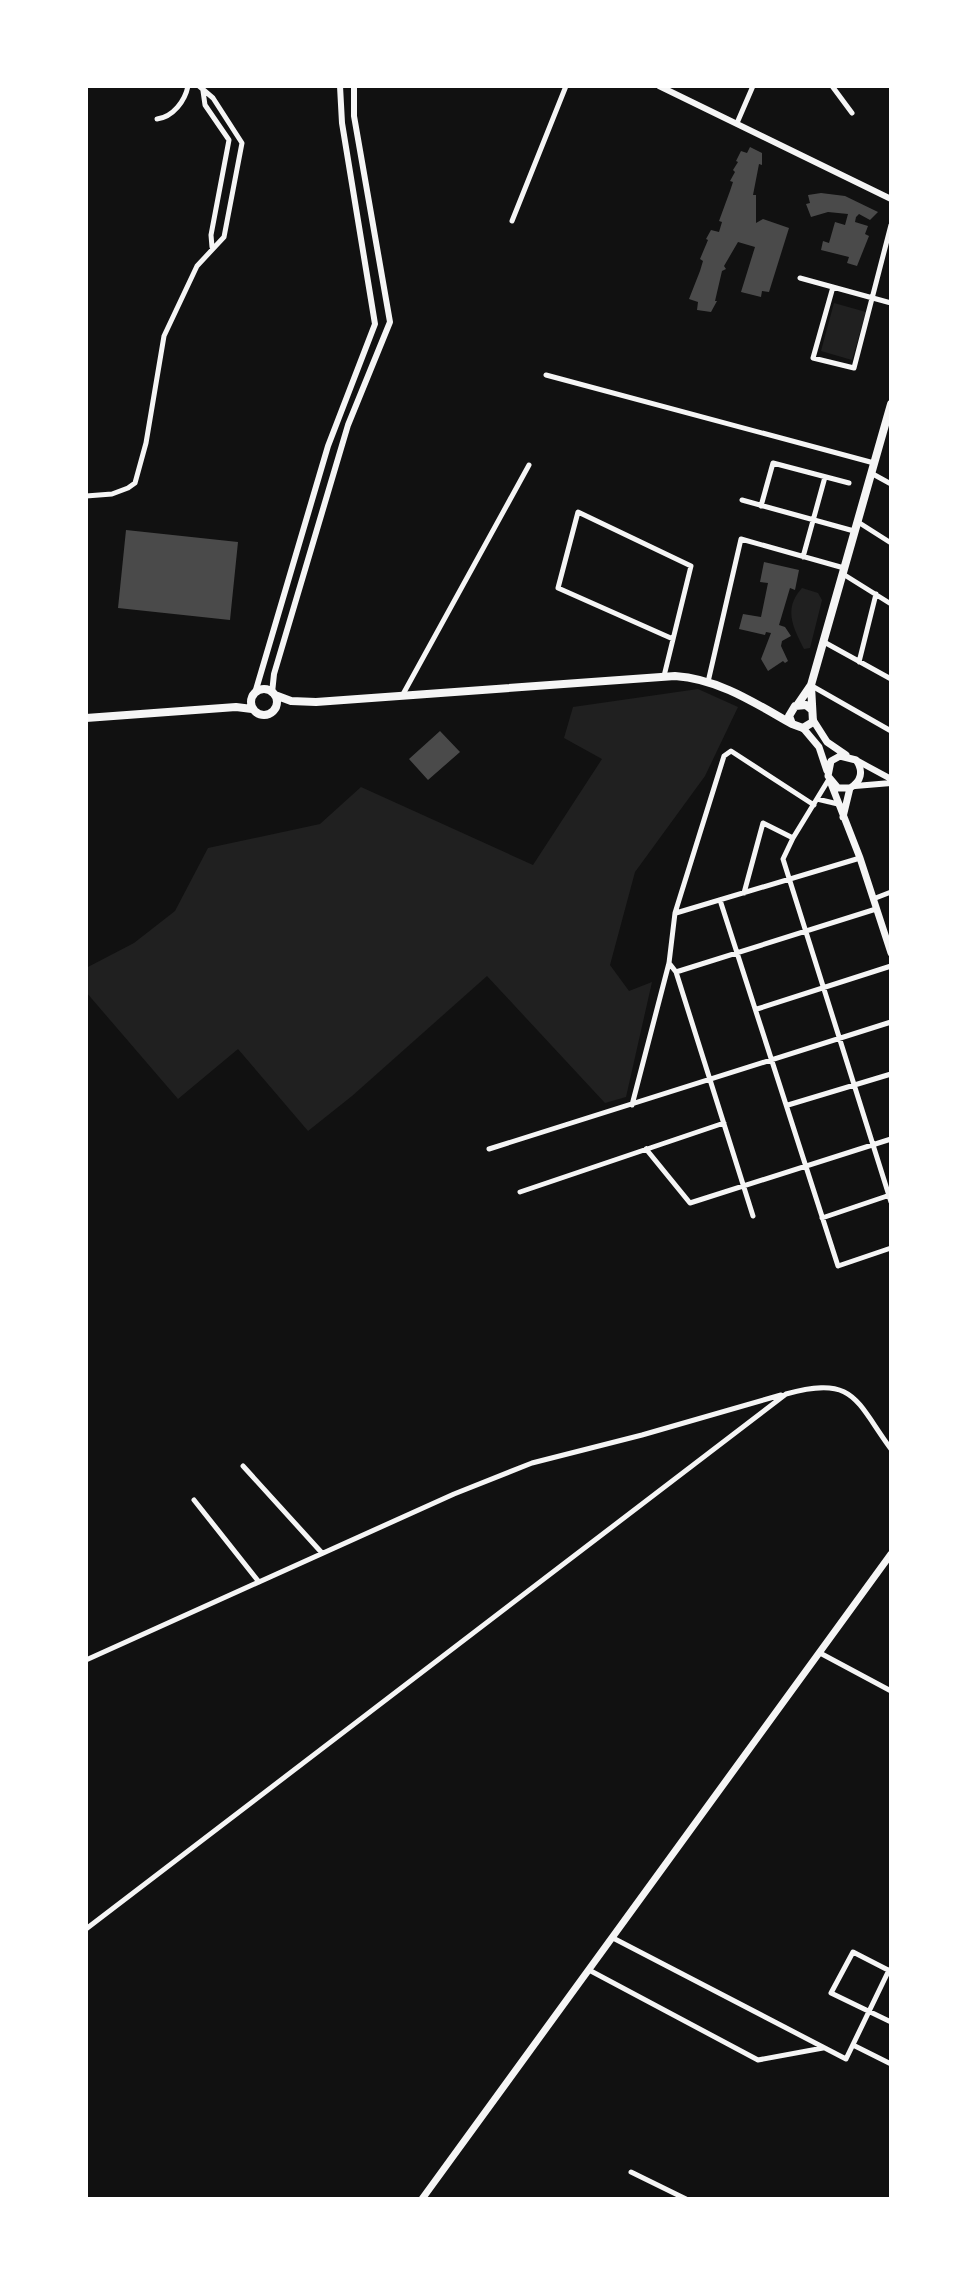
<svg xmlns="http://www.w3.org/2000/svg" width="977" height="2285" viewBox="0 0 977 2285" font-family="'PT Sans Narrow',sans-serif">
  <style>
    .green { fill: #202020 }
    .building { fill: #4a4a4a }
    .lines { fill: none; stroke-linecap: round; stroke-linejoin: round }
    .minor { stroke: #f5f5f5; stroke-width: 5 }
    .tertiary { stroke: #f5f5f5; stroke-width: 6 }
    .secondary { stroke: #f5f5f5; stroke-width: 7 }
    .primary { stroke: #f5f5f5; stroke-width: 8 }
  </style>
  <rect width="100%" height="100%" fill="#111"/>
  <path class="green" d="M834 303 866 312 852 360 821 351Z
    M802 588 818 593 822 600 810 648 804 649C793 627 783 609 802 588Z
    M698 689 738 707 705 776 635 872 610 965 629 991 652 982 626 1097 605 1103 487 976 352 1096 308 1131 238 1049 178 1099 86 992V968L134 943 175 911 208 848 320 824 361 787 533 865 602 759 564 738 573 707Z"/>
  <path class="building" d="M750 147 762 153V165L759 164 753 195H756V223L763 219 789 228 769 292 762 291 761 297 741 292 755 247 738 242 724 266 726 269 722 271 715 301H717L711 312 697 310 698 302 689 299 700 271 703 261 700 259 708 240 706 239 711 230 719 232 722 222 719 221 730 191 733 182 730 181 735 172 733 170 738 162 736 161 741 151 747 153Z
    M821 193 845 196 878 212 870 220 859 214 856 217 855 222 868 226 865 234 869 236 857 266 847 263 849 257 821 250 823 241 829 243 835 222 845 225 848 214 828 212 811 217 806 204 810 203 808 195Z
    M126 530 238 542 230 620 118 608Z
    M764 562 799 570 795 590 790 588 779 625 785 627 791 636 782 641 781 646 788 661 785 663 783 661 768 671 761 659 771 633 766 632 765 635 739 629 743 614 761 617 768 583 760 582Z
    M440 731 460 752 428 780 409 759Z"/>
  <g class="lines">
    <path class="minor" d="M832 86 852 113
      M203 91 205 105 229 140 211 235 212 247
      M157 119C173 117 185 101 188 86
      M737 123 753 86
      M512 221 566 86
      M800 278 891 303
      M833 287 813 358 854 368 891 225
      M546 375 874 463
      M871 473 891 484
      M86 496 112 494 128 488 135 483 146 443 164 336 197 266 224 237 242 143 213 98 199 86
      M742 500 854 531
      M761 506 773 463 849 483
      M858 522 891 543
      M803 557 825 477
      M843 574 891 604
      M824 642 891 679
      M859 662 876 594
      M664 676 691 566 578 512 558 588 673 639
      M708 682 741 539 844 568
      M812 686 891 731
      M402 696 529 465
      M829 779 793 838 783 859 891 1202
      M817 799 838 804
      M744 893 763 823 793 838
      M873 899 891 892
      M720 900 838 1266 891 1248
      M676 913 860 858
      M669 963 676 972 753 1216
      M676 972 876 909
      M757 1009 891 966
      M632 1105 669 963 675 913 724 756 731 751 814 805
      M788 1105 891 1074
      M489 1149 891 1022
      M646 1149 690 1203 891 1139
      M520 1192 724 1123
      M822 1218 890 1195
      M243 1466 322 1553
      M194 1500 259 1582
      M820 1653 891 1691
      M86 1660 454 1494 532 1463 642 1435 781 1395
      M86 1929 786 1394C855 1375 855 1400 891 1449
      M613 1938 846 2059 889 1970
      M589 1970 758 2060 823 2048
      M890 1971 853 1952 831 1993 891 2022
      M853 2045 891 2064
      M631 2172 686 2199"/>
    <path class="tertiary" d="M659 86 891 199
      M255 693 328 446 375 324 342 123 340 86
      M272 693 274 674 348 425 390 322 354 116V86
      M856 760 891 779
      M855 786 891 783"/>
    <path class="secondary" d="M813 720 827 742 846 755
      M803 728 819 747 827 771
      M830 781 860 858 891 953
      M843 817 850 788C861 782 864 771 856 760L840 756 831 761 828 776 838 788H850
      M422 2199 891 1554"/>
    <path class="primary" d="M811 686 813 722 803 728 792 724 789 716 795 706 806 705 812 710
      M251 702a13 13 0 1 1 26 0a13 13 0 1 1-26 0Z
      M275 695 291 701 316 702 675 676C719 679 755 703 792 724
      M798 704 811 685 891 404
      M86 718 236 707 252 709"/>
  </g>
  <rect width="977" height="2285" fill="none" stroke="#ffffff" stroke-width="176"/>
</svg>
